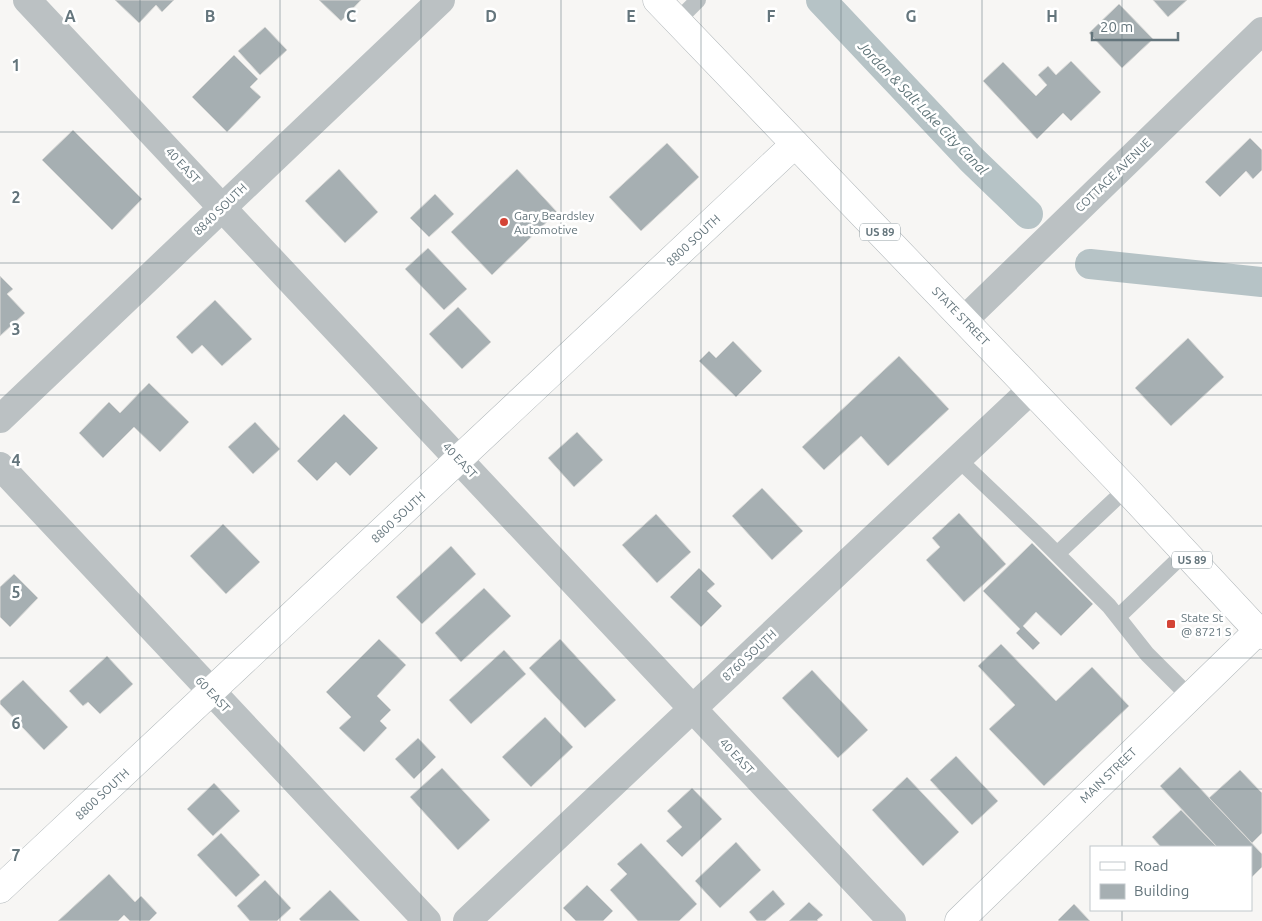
<svg xmlns="http://www.w3.org/2000/svg" width="1262" height="921" viewBox="0 0 1262 921" font-family="Ubuntu,sans-serif">
  <style>
    .lines { fill: none; stroke-linecap: round; stroke-linejoin: round }
    .canal { stroke: #b6c3c6; stroke-width: 30 }
    .building { fill: #a6afb2; stroke: #d8d8d6 }
    .secondary-casing { stroke: #b0b7ba; stroke-width: 29 }
    .primary-casing { stroke: #afb5b8; stroke-width: 29 }
    .lane { stroke: #bbc1c3; stroke-width: 16 }
    .street { stroke: #bbc1c3; stroke-width: 28 }
    .secondary { stroke: #fff; stroke-width: 28 }
    .primary { stroke: #fff; stroke-width: 28 }
    .grid { fill: none; stroke: #64757c; stroke-width: 1; stroke-opacity: 0.55 }
    .poi-dot { fill: #d44436; stroke: #fff; stroke-width: 2 }
    .labels { text-anchor: middle; dominant-baseline: central; stroke-width: 5; stroke-linejoin: round; paint-order: stroke }
    .shield { fill: #fff; stroke: #929ea3; stroke-width: 1 }
    .shield-label { font-size: 11px; font-weight: bold; fill: #64757c }
    .street-label { font-size: 12px; fill: #64757c; stroke: #fff }
    .poi-label { font-size: 12px; fill: #64757c; stroke: #fff; text-anchor: start }
    .water-label { font-size: 14px; font-style: italic; fill: #5f7478; stroke: #fff }
    .grid-label { font-size: 16px; text-anchor: middle; font-weight: bold; fill: #64757c; stroke: #fff; stroke-width: 5; stroke-linejoin: round; paint-order: stroke }
  </style>
  <rect width="100%" height="100%" fill="#f7f6f4"/>
  <g class="lines">
    <path class="canal" d="M821 0 972 160 1028 214
      M1090 264 1262 282"/>
  </g>
  <path class="building" d="M115 0H174L162 12 156 5 139 23Z
    M319 0H361L341 21Z
    M1153 0H1187L1168 17Z
    M1119 4 1153 39 1122 68 1089 33Z
    M265 27 287 50 260 75 238 51Z
    M234 55 258 79 250 87 261 97 227 132 192 97Z
    M1071 61 1101 92 1071 121 1063 113 1037 139 983 81 1003 62 1036 96 1047 85 1038 75 1048 66 1056 75Z
    M73 130 142 199 112 230 42 160Z
    M1250 138 1262 150V170L1253 179 1246 171 1220 197 1205 182Z
    M667 143 699 177 641 231 609 197Z
    M339 169 378 212 345 243 305 201Z
    M517 169 557 212 492 275 451 232Z
    M435 194 454 214 429 237 410 218Z
    M428 248 467 289 444 310 405 269Z
    M0 276 13 289 7 294 25 313 0 336Z
    M215 300 252 339 222 366 202 345 192 354 176 337Z
    M458 307 491 342 462 369 429 334Z
    M1188 338 1224 377 1171 426 1135 388Z
    M733 341 762 371 736 397 699 361 709 351 716 358Z
    M899 356 949 409 888 466 861 436 824 470 802 447Z
    M149 383 189 422 160 452 134 427 103 458 79 433 109 402 120 413Z
    M344 414 378 448 350 476 336 462 317 481 297 461Z
    M255 422 280 449 253 474 228 447Z
    M577 432 603 460 574 487 548 458Z
    M762 488 803 531 772 560 732 516Z
    M959 513 1006 564 964 602 926 560 940 547 932 538Z
    M656 514 691 552 657 583 622 545Z
    M223 524 260 562 226 594 190 556Z
    M1032 543 1093 604 1061 636 1036 612 1023 626 1040 643 1033 650 1016 633 1020 629 983 591Z
    M451 546 476 574 422 624 396 597Z
    M699 568 715 584 707 591 722 606 701 627 670 597Z
    M14 574 38 598 10 627 0 617V587Z
    M484 588 511 616 461 662 435 633Z
    M379 639 406 665 377 696 391 710 380 721 387 728 364 752 339 728 351 717 326 692Z
    M560 639 616 700 585 728 529 668Z
    M1001 644 1056 701 1092 667 1129 706 1044 786 989 729 1015 705 978 666Z
    M504 650 526 674 471 724 449 700Z
    M107 656 133 684 100 714 88 702 83 706 69 691Z
    M812 670 868 730 838 758 782 698Z
    M23 680 68 727 44 750 0 704V701Z
    M545 717 573 747 531 787 502 757Z
    M418 738 436 757 414 779 395 759Z
    M956 756 998 801 972 825 930 780Z
    M1180 767 1262 854V867L1251 878V847H1217L1160 786Z
    M442 768 490 820 458 850 410 797Z
    M1240 770 1262 793V833L1252 843 1209 798Z
    M907 777 959 832 923 866 872 810Z
    M214 783 240 811 213 836 187 809Z
    M692 788 722 819 682 857 666 841 682 827 667 811Z
    M1181 810 1217 847H1161L1152 837Z
    M221 833 260 875 236 897 197 855Z
    M736 842 761 870 720 908 695 881Z
    M641 843 697 904 679 921H638L610 890 627 874 617 864Z
    M109 874 135 902 141 896 157 913 149 921H130L124 915 118 921H58Z
    M265 880 291 908 277 921H250L237 906Z
    M587 885 613 911 603 921H576L563 908Z
    M330 890 360 921H301L299 919Z
    M773 890 785 904 765 921H757L749 912Z
    M809 902 823 915 817 920 818 921H789Z
    M1074 904 1090 921H1059L1058 920Z"/>
  <g class="lines">
    <g class="secondary-casing">
      <path id="secondary" d="M0 889 795 144
        M959 921 1258 631"/>
    </g>
    <g class="primary-casing">
      <path id="primary" d="M657 0 1126 489 1262 635"/>
    </g>
    <path class="lane" d="M677 21 698 0
      M958 459 1041 538 1109 606 1147 654 1189 696
      M1057 554 1126 489
      M1118 617 1185 553"/>
    <path class="street" d="M27 0 892 921
      M964 320 1262 31
      M0 419 441 0
      M0 466 427 921
      M467 921 1031 390"/>
    <use href="#secondary" class="secondary"/>
    <use href="#primary" class="primary"/>
  </g>
  <path class="grid" d="M140 0V921M280 0V921M421 0V921M561 0V921M701 0V921M841 0V921M982 0V921M1122 0V847M0 132H1262M0 263H1262M0 395H1262M0 526H1262M0 658H1262M0 789H1262M1122 910V921"/>
  <g class="poi-dot">
    <circle cx="504" cy="222" r="5"/>
    <rect x="1166" y="619" width="10" height="10" rx="2.5"/>
  </g>
  <g class="labels">
    <g class="shield">
      <rect x="860" y="223.5" width="40" height="17" rx="4"/>
      <rect x="1172" y="551.5" width="40" height="17" rx="4"/>
    </g>
    <g class="shield-label">
      <text x="880" y="232">US 89</text>
      <text x="1192" y="560">US 89</text>
    </g>
    <g class="street-label">
      <text transform="translate(183 165) rotate(47)">40 EAST</text>
      <text transform="translate(1113 175) rotate(-44)">COTTAGE AVENUE</text>
      <text transform="translate(220 209) rotate(-44)">8840 SOUTH</text>
      <text transform="translate(693 240) rotate(-43)">8800 SOUTH</text>
      <text transform="translate(961 316) rotate(46)">STATE STREET</text>
      <text transform="translate(460 460) rotate(47)">40 EAST</text>
      <text transform="translate(398 517) rotate(-43)">8800 SOUTH</text>
      <text transform="translate(749 655) rotate(-43)">8760 SOUTH</text>
      <text transform="translate(213 694) rotate(47)">60 EAST</text>
      <text transform="translate(737 756) rotate(47)">40 EAST</text>
      <text transform="translate(1108 775) rotate(-44)">MAIN STREET</text>
      <text transform="translate(102 794) rotate(-43)">8800 SOUTH</text>
    </g>
    <g class="poi-label">
      <text x="514" y="215">Gary Beardsley<tspan x="514" dy="14">Automotive</tspan></text>
      <text x="1181" y="617">State St<tspan x="1181" dy="14">@ 8721 S</tspan></text>
    </g>
    <g class="water-label">
      <text transform="translate(923 108) rotate(46)">Jordan &amp; Salt Lake City Canal</text>
    </g>
  </g>
  <g class="grid-label">
    <text x="70" y="22">A</text>
    <text x="210" y="22">B</text>
    <text x="351" y="22">C</text>
    <text x="491" y="22">D</text>
    <text x="631" y="22">E</text>
    <text x="771" y="22">F</text>
    <text x="911" y="22">G</text>
    <text x="1052" y="22">H</text>
    <text x="16" y="71">1</text>
    <text x="16" y="203">2</text>
    <text x="16" y="335">3</text>
    <text x="16" y="466">4</text>
    <text x="16" y="598">5</text>
    <text x="16" y="729">6</text>
    <text x="16" y="861">7</text>
  </g>
  <rect x="1090" y="846" width="162" height="65" fill="#ffffff" stroke="#c1c8cb"/>
  <rect x="1100" y="862" width="25" height="8" fill="#ffffff" stroke="#c1c8cb"/>
  <text x="1134" y="871" font-size="15" fill="#64757c">Road</text>
  <rect x="1100" y="884" width="25" height="15" fill="#a6afb2" stroke="#c1c8cb"/>
  <text x="1134" y="896" font-size="15" fill="#64757c">Building</text>
  <path d="M1092 32v8h86v-8" fill="none" stroke="#64757c" stroke-width="2.5"/>
  <text x="1100" y="32" font-size="15" fill="#64757c" stroke="#ffffff" stroke-width="4" paint-order="stroke">20 m</text>
</svg>
